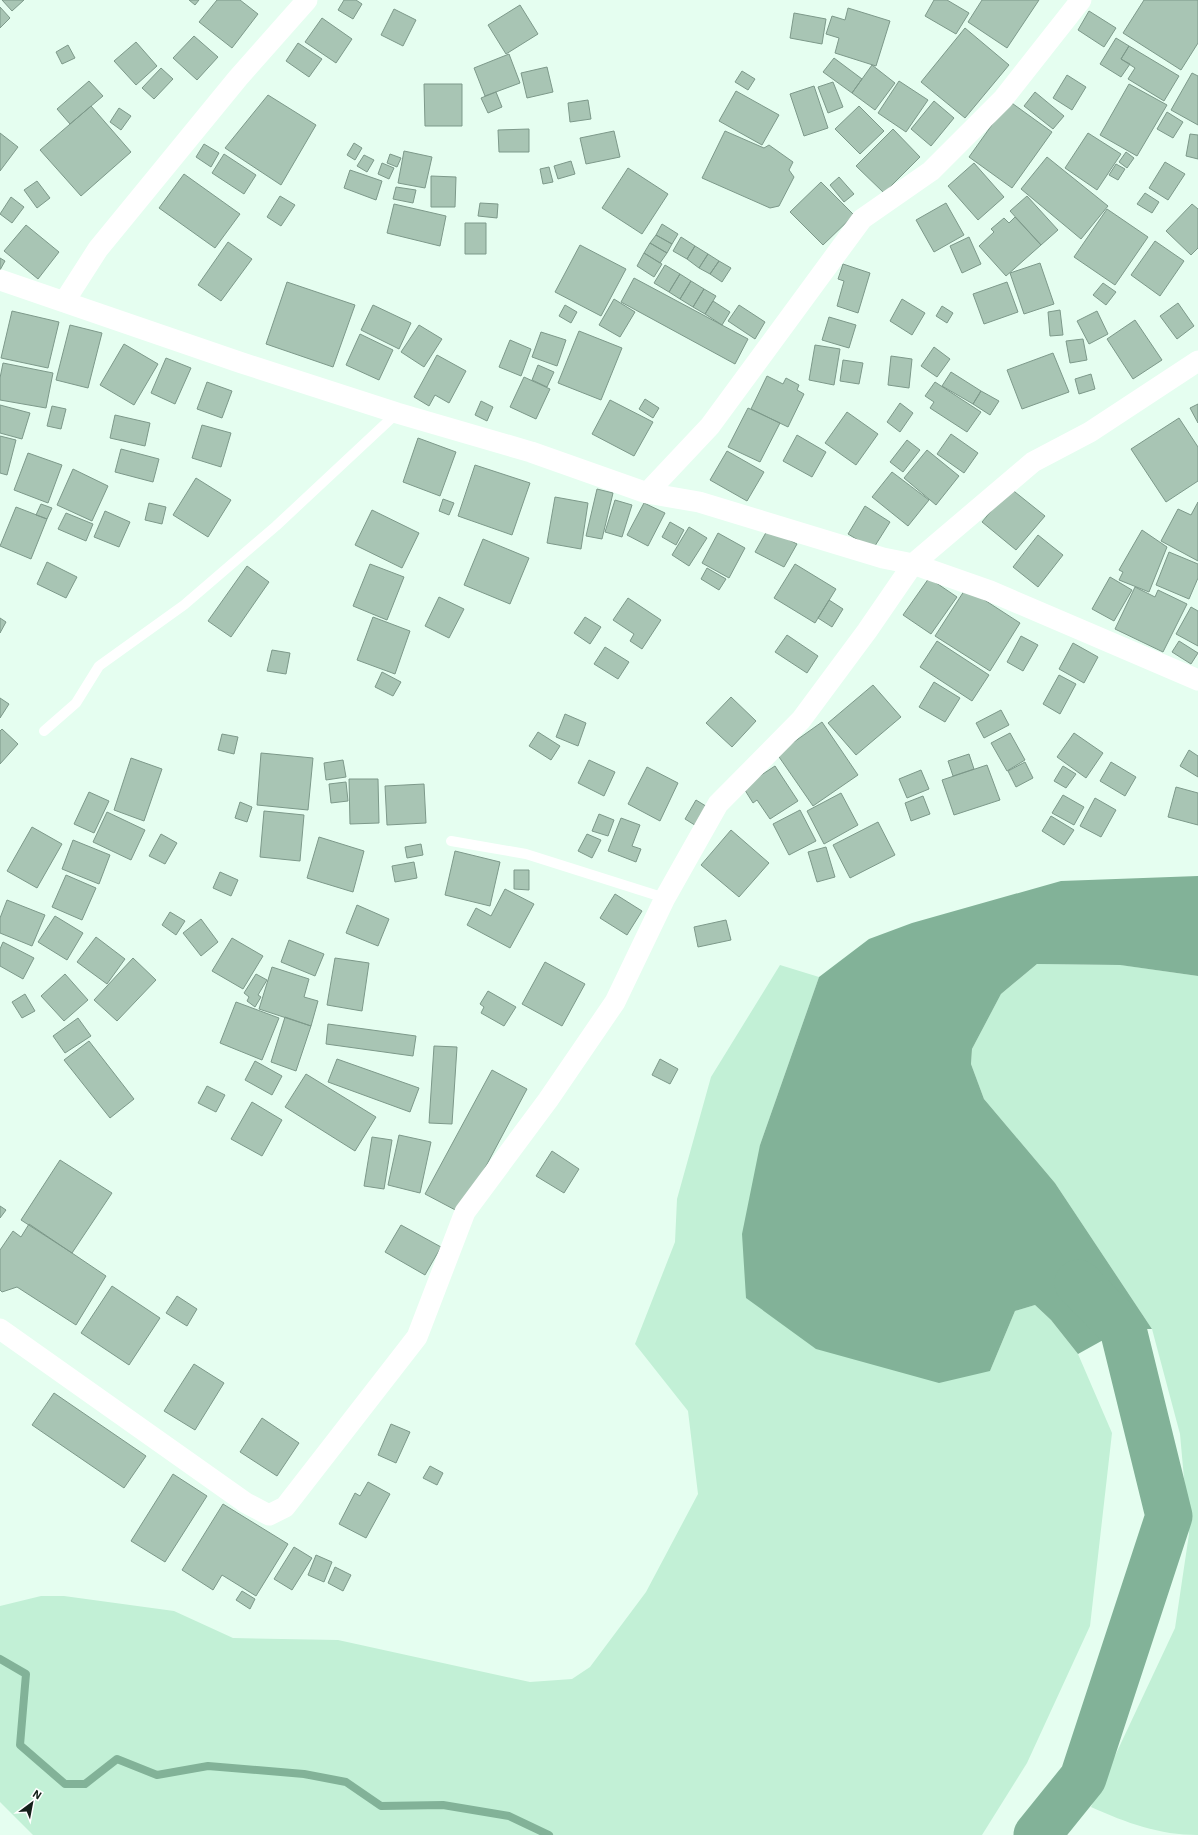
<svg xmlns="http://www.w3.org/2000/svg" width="1198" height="1835" viewBox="0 0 1198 1835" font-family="'IBM Plex Sans',sans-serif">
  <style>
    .green { fill: #c2f0d6 }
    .water { fill: #82b298 }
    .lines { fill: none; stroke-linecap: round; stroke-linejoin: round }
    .stream { stroke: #82b298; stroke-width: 8 }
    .river { stroke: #82b298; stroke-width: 47 }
    .building { fill: #a8c5b4; stroke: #7d998a }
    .lane { stroke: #fff; stroke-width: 10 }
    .street { stroke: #fff; stroke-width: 21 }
  </style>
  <rect width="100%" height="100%" fill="#e5fef0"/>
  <path class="green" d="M1037 964 1121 965 1198 976V1835C1159 1835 1127 1823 1091 1807L1175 1628 1189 1534 1180 1434 1152 1329 1055 1183 984 1099 971 1064 972 1049 1001 994Z
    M780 965 819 977 760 1145 990 1371 1015 1311 1035 1305 1051 1320 1078 1354 1112 1433 1090 1626 1027 1763 982 1835H33L0 1802V1606L41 1596H64L174 1611 233 1638 338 1640 530 1682 572 1679 590 1667 646 1592 698 1494 688 1411 635 1344 675 1242 677 1199 711 1077Z"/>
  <path class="water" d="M1198 876V976L1120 965 1037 964 1001 994 972 1049 971 1064 984 1099 1055 1183 1152 1329H1123L1078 1354 1051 1320 1035 1305 1015 1311 990 1371 939 1383 816 1349 746 1298 742 1234 760 1145 819 977 869 939 912 923 1061 881Z"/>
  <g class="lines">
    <path class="stream" d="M0 1659 26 1674 20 1745 65 1784H85L117 1759 157 1775 208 1766 304 1774 346 1782 381 1806 443 1805 509 1816 549 1835"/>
    <path class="river" d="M1037 1835 1083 1778 1169 1516 1123 1329 1078 1283"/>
  </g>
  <path class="building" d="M2 0H24L12 11Z
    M189 0H199L195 5Z
    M217 0H240L258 14 232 48 199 22Z
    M344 0H356L362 4 353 19 338 10Z
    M934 0H947L969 13 956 34 925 16Z
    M982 0H1039L1007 48 968 22Z
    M1144 0H1198V43L1181 70 1123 33Z
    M520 5 538 34 506 54 488 25Z
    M0 7 10 18 0 28Z
    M848 8 890 21 876 66 835 53 839 38 826 34 832 16 845 20Z
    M394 9 416 20 403 46 381 35Z
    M1089 11 1116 28 1104 47 1078 30Z
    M794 13 826 19 822 44 790 38Z
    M322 18 352 39 336 63 305 42Z
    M965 28 1009 65 965 118 921 82Z
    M194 36 218 57 197 80 173 58Z
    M1116 38 1129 46 1121 59 1130 64 1121 77 1100 64Z
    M136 42 157 66 136 85 114 61Z
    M298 43 322 59 309 77 286 61Z
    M68 45 75 58 62 64 56 52Z
    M1129 46 1179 76 1164 101 1128 79 1135 68 1121 59Z
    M509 54 520 83 485 96 474 68Z
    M834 58 862 79 852 93 823 72Z
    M872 65 895 83 875 110 852 93Z
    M547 67 553 92 527 98 521 73Z
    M161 68 173 79 154 99 142 88Z
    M742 71 755 79 748 90 735 82Z
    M1192 73 1198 76V125L1171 110Z
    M1067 75 1086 87 1072 110 1053 98Z
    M89 81 103 96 70 124 57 109Z
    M899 81 928 100 906 132 878 113Z
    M833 82 843 107 828 113 818 87Z
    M424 84H462V126H425Z
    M1129 84 1167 105 1137 156 1100 135Z
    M814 86 828 128 804 136 790 94Z
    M736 91 779 115 762 145 719 121Z
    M496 92 502 107 488 113 481 98Z
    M1035 92 1064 116 1053 129 1024 106Z
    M268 95 316 125 281 185 225 148Z
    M588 100 591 119 570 122 568 103Z
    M934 101 954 118 931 146 911 129Z
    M1009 101 1052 132 1012 188 969 157Z
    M91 106 131 152 81 196 40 150Z
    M859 106 884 131 860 154 835 129Z
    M119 108 131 116 121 130 110 122Z
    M1167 112 1183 122 1173 138 1157 129Z
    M529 129V152H499L498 130Z
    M893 129 920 157 884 193 856 166Z
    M614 131 620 157 586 164 580 138Z
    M725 131 764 148 769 145 793 162 789 170 794 177 779 206 770 208 702 178Z
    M0 133 18 147 0 171Z
    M1088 133 1121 154 1097 190 1065 168Z
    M1190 134 1198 135V159L1186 156Z
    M354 143 362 148 355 160 347 155Z
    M204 144 219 153 211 167 196 157Z
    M404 151 432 157 425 188 398 183Z
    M1126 152 1134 158 1127 168 1119 162Z
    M224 154 256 175 244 194 212 173Z
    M390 154 401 158 397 167 387 163Z
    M364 155 374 160 367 172 357 166Z
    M1047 157 1108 206 1081 239 1021 189Z
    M571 161 575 174 558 179 554 166Z
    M1165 162 1185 174 1168 200 1149 188Z
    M382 163 394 168 389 179 378 174Z
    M974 163 1004 197 978 220 948 186Z
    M1116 164 1125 169 1118 180 1109 175Z
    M549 167 553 182 543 184 540 169Z
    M628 168 668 194 642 234 602 208Z
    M350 170 382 181 376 200 344 188Z
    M184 174 240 214 215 248 159 208Z
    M431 176 456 177 455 207H431Z
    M839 177 854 194 844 202 830 185Z
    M37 181 50 198 37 208 24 190Z
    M821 182 854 215 823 245 790 212Z
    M396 187 416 190 413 203 393 199Z
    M1145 193 1159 202 1152 213 1137 204Z
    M280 196 295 205 281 226 267 217Z
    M1027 196 1058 230 1041 245 1010 211Z
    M11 197 24 207 12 223 0 214Z
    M480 203 498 204 497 218 478 216Z
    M946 203 964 235 934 252 916 220Z
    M394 204 446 216 440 246 387 233Z
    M1192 204 1198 209V248L1191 255 1166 231Z
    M1107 209 1148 237 1115 285 1074 257Z
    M1015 217 1041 245 1006 276 979 246 994 232 991 229 1004 218 1009 223Z
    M465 223H486V254H465Z
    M662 224 678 234 672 244 656 235Z
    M26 225 59 252 38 279 4 251Z
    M656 235 672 244 667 253 650 243Z
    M681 237 695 246 687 259 673 251Z
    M969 237 981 264 962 273 950 246Z
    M1155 241 1184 261 1160 296 1131 275Z
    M228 242 252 259 221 301 198 285Z
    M650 243 667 253 660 263 644 253Z
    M580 245 626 269 601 316 555 292Z
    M695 246 708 254 699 268 687 259Z
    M644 253 662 264 654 277 637 266Z
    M708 254 719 261 710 274 699 268Z
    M0 258 5 261 0 270Z
    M719 261 731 268 722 282 710 274Z
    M1040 263 1054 304 1024 314 1010 273Z
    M843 264 870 273 858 313 837 306 844 281 838 279Z
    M665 265 680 274 669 292 654 283Z
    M680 274 691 281 680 299 669 292Z
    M634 278 748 339 735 364 621 302Z
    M691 281 704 289 693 307 680 299Z
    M287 282 355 305 333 367 266 344Z
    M1007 282 1018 312 984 324 973 294Z
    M1103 283 1116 292 1106 305 1093 295Z
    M704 289 716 296 705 314 693 307Z
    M614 299 635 312 620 337 599 325Z
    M902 299 925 313 912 335 890 321Z
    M713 301 730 312 722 325 705 314Z
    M1178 303 1194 326 1177 339 1160 316Z
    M373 305 411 323 399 349 361 330Z
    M565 305 577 312 571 323 559 316Z
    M739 305 765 322 755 339 728 321Z
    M942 306 953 313 947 323 936 316Z
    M1060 310 1063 335 1050 336 1048 312Z
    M12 311 59 322 48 368 1 358Z
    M1097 311 1108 334 1089 344 1077 321Z
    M829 317 856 325 849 348 822 340Z
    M1135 320 1162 360 1133 379 1107 339Z
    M70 325 102 333 88 388 56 380Z
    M419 325 442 339 424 367 401 352Z
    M579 331 622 348 601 400 558 383Z
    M541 332 566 340 557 366 532 357Z
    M360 334 393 350 379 380 346 365Z
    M1083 339 1087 360 1070 363 1066 341Z
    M510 340 531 349 521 376 499 367Z
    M124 344 158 364 134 405 100 385Z
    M815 345 840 349 834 385 809 380Z
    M934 347 950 359 937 377 921 366Z
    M1053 353 1069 392 1022 409 1007 370Z
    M437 355 466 371 449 403 435 395 429 406 414 397Z
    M891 356 912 359 909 388 888 385Z
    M166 358 191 368 175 404 151 393Z
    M843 360 863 363 859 384 840 381Z
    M3 363 53 373 46 408 0 400V378Z
    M538 365 554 372 547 387 532 380Z
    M951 372 981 391 973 404 942 386Z
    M1091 374 1095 389 1079 394 1075 379Z
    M767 376 783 384 786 378 799 385 797 390 804 394 788 427 751 409Z
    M524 377 550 389 536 419 510 407Z
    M207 382 232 391 222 418 197 409Z
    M935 382 981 412 967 432 930 408 934 402 925 396Z
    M981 391 999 401 990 415 973 404Z
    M645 399 659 408 653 418 639 409Z
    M610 400 653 422 634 456 592 434Z
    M481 401 493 407 487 421 475 415Z
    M900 403 913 413 900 432 887 422Z
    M1198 404V423L1190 408Z
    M0 405 30 413 22 439 0 433Z
    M52 406 66 409 61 429 47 426Z
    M748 408 780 423 760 462 728 447Z
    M847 412 878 434 856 465 825 443Z
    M115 415 150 423 145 446 110 438Z
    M1179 418 1198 447V481L1166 502 1131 449Z
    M202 425 231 433 221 467 192 458Z
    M951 434 978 453 964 473 937 454Z
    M797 435 826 452 812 477 783 461Z
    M0 436 16 440 7 475 0 473Z
    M418 438 456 452 440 496 403 482Z
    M907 440 920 450 903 472 890 462Z
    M121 449 159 459 153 482 115 472Z
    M927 450 959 476 936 505 904 478Z
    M727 451 764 472 747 501 710 480Z
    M28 453 62 465 48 503 14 490Z
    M475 465 530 483 512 535 458 516Z
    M73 469 108 486 92 521 57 505Z
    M892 472 929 500 908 526 872 497Z
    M196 478 231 500 208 537 173 515Z
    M1010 488 1045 516 1016 550 982 522Z
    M597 489 613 493 602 539 586 536Z
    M555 497 588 503 581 549 547 543Z
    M443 499 454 503 449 515 439 511Z
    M615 500 632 505 622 537 605 532Z
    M1198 502V561L1161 541 1178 509 1191 515Z
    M149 503 166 507 162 524 145 520Z
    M644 503 665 513 648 546 627 535Z
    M41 504 52 508 47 519 36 515Z
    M865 506 890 522 873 549 848 534Z
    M16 507 47 519 31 559 0 546Z
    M372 510 419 533 402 568 355 545Z
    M105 511 130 522 119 547 94 537Z
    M66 513 93 524 86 541 58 529Z
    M670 522 684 530 676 545 662 537Z
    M689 527 707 538 689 566 672 555Z
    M768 529 797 544 784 567 755 552Z
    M1142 530 1167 547 1149 592 1119 580 1123 572 1119 570Z
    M718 533 745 548 729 578 702 563Z
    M1038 535 1063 555 1038 587 1013 567Z
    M483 539 529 558 510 604 464 585Z
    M1169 552 1198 564V578L1189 599 1156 585Z
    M47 562 77 577 66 598 37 584Z
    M370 564 404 577 387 620 353 606Z
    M795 564 836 589 815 623 774 598Z
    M247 566 269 582 231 637 208 621Z
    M707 568 726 579 719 590 701 579Z
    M1110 577 1132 590 1114 621 1092 609Z
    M929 578 957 597 931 634 903 615Z
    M1135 587 1155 597 1158 590 1187 604 1163 652 1115 629Z
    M966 588 1020 623 990 671 935 636Z
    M439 597 464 609 449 638 425 626Z
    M628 598 661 620 642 649 630 641 634 634 613 620Z
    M829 600 843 609 832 627 818 618Z
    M1191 607 1198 611V646L1176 634Z
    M373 617 410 631 395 674 357 660Z
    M585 617 601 627 590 644 574 633Z
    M0 618 6 622 0 633Z
    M787 635 818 656 807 673 775 652Z
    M1021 636 1038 645 1023 671 1007 662Z
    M937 641 989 675 972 701 920 667Z
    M1179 641 1198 653 1191 664 1172 652Z
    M1073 643 1098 657 1084 683 1059 669Z
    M605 647 629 662 618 679 594 664Z
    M272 650 290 653 286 674 267 671Z
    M382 672 401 682 393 696 375 687Z
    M1059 675 1076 684 1060 714 1043 704Z
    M934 682 960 698 945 722 919 707Z
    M873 685 901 717 856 755 828 723Z
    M731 697 756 721 732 747 706 723Z
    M0 698 9 704 0 718Z
    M1001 710 1009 725 984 738 976 723Z
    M565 714 586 723 578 746 556 737Z
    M822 722 858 775 813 806 777 754Z
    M2 729 18 744 0 764V731Z
    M538 732 560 746 551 760 529 746Z
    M1010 733 1025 760 1007 771 991 743Z
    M1074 733 1103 753 1086 778 1057 757Z
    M222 734 238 737 234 754 218 750Z
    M1189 750 1198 756V777L1180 766Z
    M261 753 313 758 308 810 257 805Z
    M969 754 974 769 953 776 948 761Z
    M131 758 162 769 144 821 114 810Z
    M343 760 346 777 326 780 324 763Z
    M589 760 615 772 604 796 578 783Z
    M1025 762 1033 778 1016 787 1008 771Z
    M1111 762 1136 777 1125 796 1100 781Z
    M987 765 1000 800 954 815 942 780Z
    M775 766 798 801 770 819 757 800 753 803 743 787Z
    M1063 766 1076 774 1066 788 1054 781Z
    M647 767 678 783 660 821 628 804Z
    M921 770 929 789 907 798 899 779Z
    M349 779H378L379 823 350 824Z
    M346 782 348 801 331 803 329 784Z
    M424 784 426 823 387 825 385 786Z
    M1176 787 1198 793V825L1168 817Z
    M89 792 109 801 94 833 74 824Z
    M841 793 858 825 824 844 807 811Z
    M1063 795 1084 807 1074 825 1052 813Z
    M923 796 930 814 911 821 905 803Z
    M1095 798 1116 810 1101 837 1080 826Z
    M696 800 709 808 698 827 685 819Z
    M240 802 252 807 247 822 235 818Z
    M800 810 816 841 789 855 773 824Z
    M264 811 304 815 300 861 260 857Z
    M107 812 145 830 131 860 93 842Z
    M599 814 614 820 608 836 592 831Z
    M1051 816 1074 830 1064 845 1042 831Z
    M621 818 640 825 632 846 641 849 636 862 608 851Z
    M878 822 895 855 850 878 833 845Z
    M32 827 62 844 37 888 7 871Z
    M731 830 769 863 739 897 701 865Z
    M161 834 177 843 165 864 149 856Z
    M587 834 601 840 592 858 578 851Z
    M319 837 364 851 353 892 307 878Z
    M73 840 110 855 99 884 62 869Z
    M421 844 423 855 407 858 405 847Z
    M826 847 835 877 817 882 808 852Z
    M455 851 500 862 490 906 445 895Z
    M414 862 417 878 395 882 392 866Z
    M514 870H529V890L514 889Z
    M220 872 238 880 231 896 213 888Z
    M66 875 96 888 82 920 52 907Z
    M505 889 534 904 510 948 467 925 476 908 491 916Z
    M615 894 642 911 627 935 600 918Z
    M7 900 45 915 32 946 0 933V918Z
    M357 905 389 919 378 946 346 933Z
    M170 912 185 921 176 935 162 925Z
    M55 916 83 933 67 960 38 942Z
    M201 919 218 942 201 956 183 933Z
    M726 920 731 940 698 947 694 927Z
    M96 937 125 959 107 984 77 962Z
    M232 938 263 956 243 989 212 971Z
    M289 940 324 954 315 976 281 962Z
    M3 942 34 958 23 979 0 966V949Z
    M133 958 156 980 117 1021 94 1000Z
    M335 958 369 963 362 1011 327 1005Z
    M545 962 585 984 562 1026 522 1004Z
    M272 967 309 979 304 997 318 1001 311 1026 259 1009Z
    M65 974 88 1000 64 1021 41 996Z
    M256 974 267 980 258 995 261 997 255 1007 247 1001 249 997 244 993Z
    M488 991 516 1007 504 1026 481 1013 484 1007 480 1004Z
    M25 994 35 1011 22 1018 12 1002Z
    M236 1002 279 1018 262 1060 220 1043Z
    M285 1017 311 1026 296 1071 271 1062Z
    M78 1018 91 1036 65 1053 53 1036Z
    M328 1024 416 1036 413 1056 326 1044Z
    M89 1041 134 1099 110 1118 64 1060Z
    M434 1046 457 1047 452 1124 429 1123Z
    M337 1059 419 1088 410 1112 328 1082Z
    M660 1059 678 1069 670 1084 652 1075Z
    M255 1061 282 1076 272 1095 245 1080Z
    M492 1070 527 1089 461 1213 425 1194Z
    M306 1074 376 1117 355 1151 285 1107Z
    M207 1086 225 1095 216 1112 198 1103Z
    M252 1102 282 1120 262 1156 231 1139Z
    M399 1135 431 1142 420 1193 388 1185Z
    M372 1137 392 1140 384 1189 364 1186Z
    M552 1151 579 1169 564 1193 536 1176Z
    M60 1160 112 1193 72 1253 21 1220Z
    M0 1206 6 1210 0 1218Z
    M29 1224 106 1276 76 1325 17 1287 2 1292 0 1290V1250L13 1231 21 1237Z
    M401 1225 441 1247 425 1275 385 1252Z
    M112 1286 160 1318 129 1365 81 1333Z
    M177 1296 197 1309 187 1326 166 1313Z
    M194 1364 224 1383 195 1430 164 1411Z
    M54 1393 146 1456 124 1488 32 1425Z
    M262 1418 299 1443 277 1476 240 1452Z
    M391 1424 410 1432 396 1463 378 1455Z
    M430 1466 443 1473 437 1485 423 1478Z
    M173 1474 207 1496 165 1562 131 1541Z
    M368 1482 390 1494 366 1538 339 1524 355 1493 360 1496Z
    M223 1504 288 1544 256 1596 222 1575 213 1590 182 1570Z
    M294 1547 312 1558 292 1590 274 1579Z
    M316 1555 332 1562 324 1582 308 1575Z
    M335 1567 351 1575 343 1591 328 1583Z
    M242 1591 255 1599 250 1609 236 1600Z"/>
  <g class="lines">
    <path class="lane" d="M44 731 76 703 99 666 184 605 276 526 397 413
      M451 841 526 854 665 898"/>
    <path class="street" d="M0 280 242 363 397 413 531 452 647 493 699 502 883 558 913 564 990 591 1198 680
      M64 302 98 249 238 78 307 0
      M647 493 710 426 862 219 931 171 1003 99 1081 0
      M0 1329 246 1503 269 1515 285 1507 417 1337 465 1212 548 1100 615 1002 665 898 718 804 801 720 867 631 913 564 1033 462 1090 432 1198 361"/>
  </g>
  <g transform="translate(32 1803) rotate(32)" stroke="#ffffff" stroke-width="3" paint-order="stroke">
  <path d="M0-3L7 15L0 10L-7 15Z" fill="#15201a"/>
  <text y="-6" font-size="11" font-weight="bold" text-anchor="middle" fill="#15201a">N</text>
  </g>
</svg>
